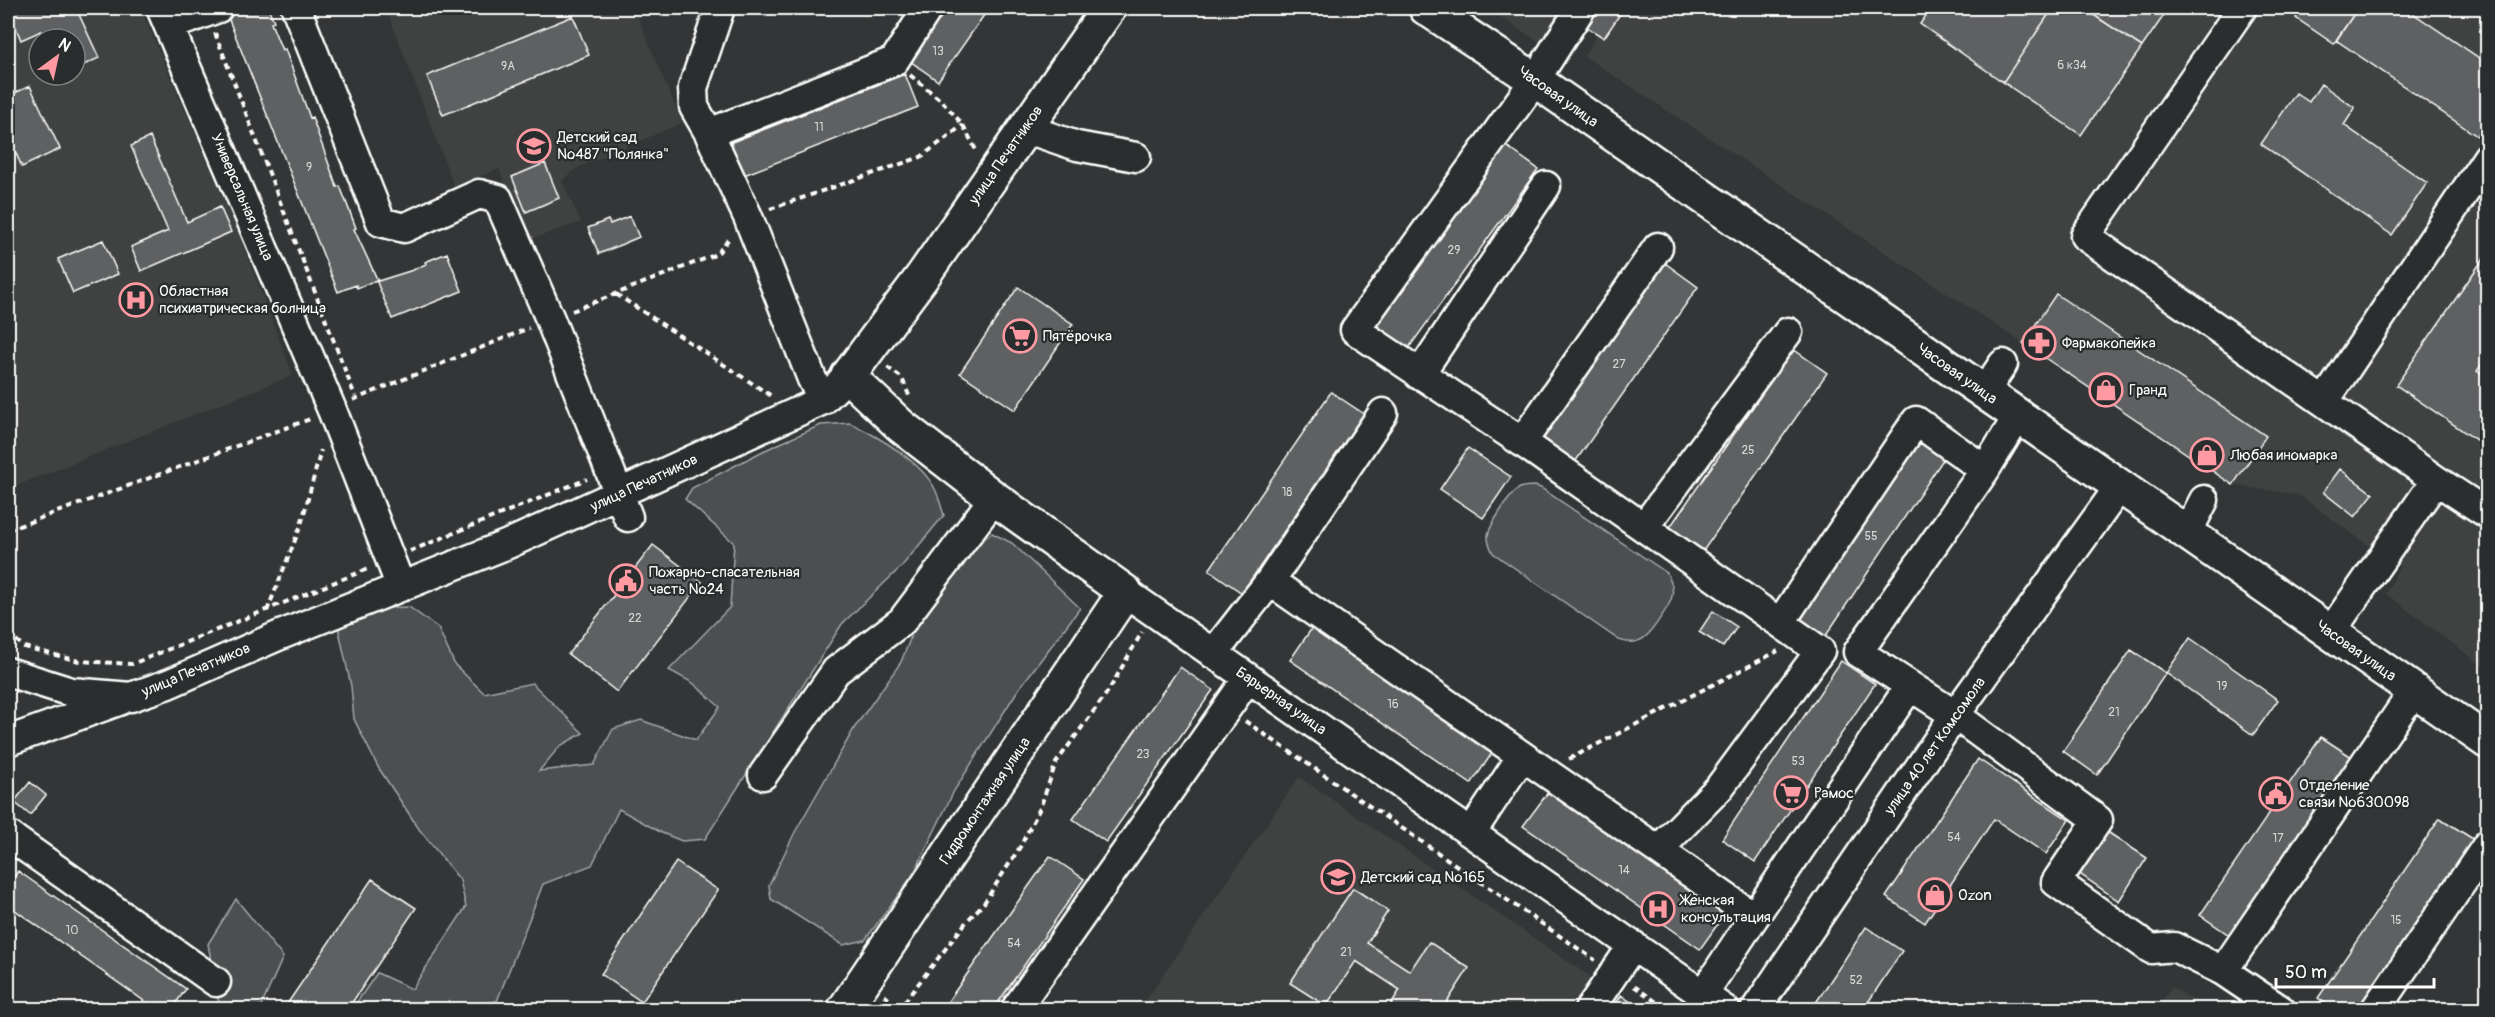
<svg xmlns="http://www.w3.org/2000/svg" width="2495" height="1017" viewBox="0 0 2495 1017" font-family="Pangolin,sans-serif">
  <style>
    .built { fill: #404243; fill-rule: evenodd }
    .green { fill: #4c4f50; stroke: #a6a7a8; stroke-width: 1.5 }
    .building { fill: #5f6162; stroke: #fff; stroke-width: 1.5 }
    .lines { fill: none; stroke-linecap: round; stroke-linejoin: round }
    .minor-casing { stroke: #fff; stroke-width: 33 }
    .major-casing { stroke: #fff; stroke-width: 38 }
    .path { stroke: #fff; stroke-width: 4; stroke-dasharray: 6 4.5; stroke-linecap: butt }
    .minor { stroke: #2a2d2e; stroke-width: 28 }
    .major { stroke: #2a2d2e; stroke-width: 33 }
    .labels { text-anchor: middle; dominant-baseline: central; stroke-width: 4.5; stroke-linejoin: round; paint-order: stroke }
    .number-label { font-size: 12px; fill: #d7d8d8 }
    .street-label { font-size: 15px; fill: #fff; stroke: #2a2d2e }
    .poi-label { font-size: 15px; fill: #fff; stroke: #2a2d2e; text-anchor: start }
  </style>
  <rect width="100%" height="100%" fill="#333536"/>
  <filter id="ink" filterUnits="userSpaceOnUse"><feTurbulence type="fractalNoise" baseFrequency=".0167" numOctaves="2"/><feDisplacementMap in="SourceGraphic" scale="12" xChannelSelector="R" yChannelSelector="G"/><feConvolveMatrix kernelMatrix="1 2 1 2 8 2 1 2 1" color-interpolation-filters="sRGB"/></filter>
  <g filter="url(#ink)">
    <path class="built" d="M8 8H140L235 225 293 375 8 489ZM39 39H75V75H39Z
      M386 8H634L682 123 577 168 562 181 581 222 528 240 499 169 454 186Z
      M1486 8H1576L1549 48Z
      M1614 8H2487V669L2386 594 2400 565 2383 556 2299 495 2233 485 2023 343 1584 56Z
      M1299 777 1592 978 1571 1009 1139 1010Z
      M2172 987 2206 1009H2156Z"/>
    <path class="green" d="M850 423C877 436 921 461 935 489 939 497 941 507 944 515L902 566 842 624 705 839 682 841 662 833 619 809 592 865 543 884 497 1001 450 1009H352L377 973 412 989 466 907 460 880 419 829 378 767 354 719 351 686 338 626 364 609 409 607 438 628 455 665 484 693 532 683 583 733 560 746 539 771 594 765 613 729 641 720 696 740 720 707 693 683 669 670 730 607 734 543 685 499 692 488 763 451 821 425Z
      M1535 486 1541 488 1667 573C1670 580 1674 587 1672 596 1671 603 1665 611 1661 617 1650 634 1641 648 1619 640L1493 553C1490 547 1487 541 1488 535 1490 525 1511 492 1520 488 1524 486 1530 486 1535 486Z
      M992 533 1012 543 1080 608 1018 690 954 791 913 875 865 940 843 945 771 899 769 885 795 832 855 727 901 662 916 624 969 551Z
      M236 899 283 957 260 1009H220L208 944Z"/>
    <path class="building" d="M8 8H76L99 58 75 69V39H44L41 31 21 40Z
      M219 8H268L274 21 271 23 282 50 285 49 310 118 312 117 337 187 340 186 356 228 354 229 378 281 413 270 426 264 425 262 447 253 462 291 392 319 376 280 357 288 356 285 338 292 227 15Z
      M947 8H989L938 81 910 61Z
      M1588 8H1624L1604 38 1579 22Z
      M1855 8H1872L1867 15Z
      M1931 8H2053L2003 82 1920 24Z
      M2053 8H2083L2142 47 2081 135 2003 82Z
      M2083 8H2169L2142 47Z
      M2303 8H2358L2334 44 2296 18Z
      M2358 8H2405L2488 64V120L2477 136 2336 40Z
      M573 16 589 55 443 115 427 76Z
      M905 74 918 107 739 177 727 144Z
      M2321 84 2355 108 2344 125 2427 183 2392 235 2261 144 2296 93 2309 102Z
      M30 86 60 149 22 167 8 135V96Z
      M150 137 187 222 220 207 231 232 141 271 131 247 168 231 131 146Z
      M1505 145 1538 169 1403 356 1370 331Z
      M545 163 559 198 526 212 512 177Z
      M630 216 639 237 599 254 588 228 608 220 610 224Z
      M103 240 118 274 73 293 58 259Z
      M2488 252V356L2477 371 2488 379V448L2396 385Z
      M1665 263 1698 287 1573 465 1540 441Z
      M1018 287 1073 324 1015 410 960 373Z
      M2056 294 2266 436 2233 485 2023 343Z
      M1793 349 1827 373 1703 551 1670 527Z
      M1331 392 1364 414 1242 593 1209 570Z
      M1916 435 1946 455 1825 637 1794 617Z
      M1468 448 1511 477 1483 518 1440 489Z
      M2340 469 2373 494 2355 517 2323 492Z
      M653 545 702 582 617 692 568 654Z
      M1713 611 1737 627 1723 647 1699 632Z
      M1314 625 1495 749 1471 784 1290 660Z
      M2190 638 2278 700 2253 735 2166 673Z
      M2131 650 2166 673 2097 775 2063 751Z
      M1841 661 1875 684 1755 862 1722 839Z
      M1180 667 1213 690 1106 842 1073 819Z
      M2321 737 2358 761 2235 939 2200 915Z
      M1978 759 2069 820 2046 854 1994 819 1925 923 1886 897Z
      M30 782 46 795 30 815 14 802Z
      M1549 791 1725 914 1700 949 1523 826Z
      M2440 818 2476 841 2357 1010H2335L2318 998Z
      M2103 829 2147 858 2119 901 2074 870Z
      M1050 856 1084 879 993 1010H947L944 1007Z
      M676 862 718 890 642 1002 601 974Z
      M18 871 186 989 171 1010H157L8 905V886Z
      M372 879 416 908 347 1010H283Z
      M1353 888 1388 911 1367 943 1410 971 1429 942 1469 968 1442 1010H1387L1400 990 1356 961 1326 1006 1290 983Z
      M1866 927 1902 951 1863 1010H1811Z
      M1621 995 1642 1010H1612Z"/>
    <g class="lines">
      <g class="minor-casing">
        <path id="minor" d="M161 8 332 410 401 587
          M296 8 381 222 404 228 479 194 498 199 550 319 628 517
          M2242 8 2085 236 2324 402
          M169 26 218 8
          M1024 128 1077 146 1136 157
          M709 133 694 107 693 88 720 8
          M1419 375 1546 186
          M1984 392 2003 364
          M823 400 812 379 748 217 709 133 894 61 928 8
          M2018 416 1985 470 1858 652 1955 715 2098 820 2056 882 2151 949 2174 947 2223 971
          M1522 442 1658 247
          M2436 480 2488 514
          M1644 527 1788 332
          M2187 533 2204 500
          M1270 581 1383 413
          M1125 592 1725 1010
          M1780 623 1916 421 1985 470
          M2330 633 2436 480 2324 402 2488 157
          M1213 654 1270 581 1658 850 1719 788 1820 651 1522 442 1355 330 1535 80 1581 8
          M8 672 71 692 131 697 168 684 278 636 508 544 823 400 848 376
          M8 741 121 700
          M763 775 836 671 902 621 994 498
          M1471 833 1522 756
          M8 835 216 982
          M1658 850 1754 917 1703 994
          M1754 917 1910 686
          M1015 1010 1248 678
          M1589 1010 1633 945
          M1755 1010 1955 715 2120 486
          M2281 1010 2223 971 2414 691
          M2375 1010 2488 844"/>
      </g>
      <g class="major-casing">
        <path id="major" d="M1426 8 1535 80 2488 742
          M844 1010 1125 592 994 498 901 426 848 376 922 277 1109 8"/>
      </g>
      <path class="path" d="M215 33 355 396
        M910 75 943 102 963 125 977 152
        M770 209 921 157 963 125
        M616 294 773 397
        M572 311 717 254 731 236
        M887 367 902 378 910 398
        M353 400 529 328
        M8 530 310 419
        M410 551 587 479
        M267 611 301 525 321 450
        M8 633 24 647 79 661 132 664 370 568
        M1245 721 1595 960
        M1569 759 1778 651
        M1634 986 1668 1010
        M884 995 902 1010
        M898 1010 967 921 984 903 1020 847 1040 808 1056 763 1109 690 1142 632"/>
      <use href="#minor" class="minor"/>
      <use href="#major" class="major"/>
    </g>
  </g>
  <defs>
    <g id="school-ring" transform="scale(1.725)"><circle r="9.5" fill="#2a2d2e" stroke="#ff9aa2" stroke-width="1.5"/><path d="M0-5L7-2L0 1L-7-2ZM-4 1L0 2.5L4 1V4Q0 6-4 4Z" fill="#ff9aa2"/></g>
    <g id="hospital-ring" transform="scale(1.725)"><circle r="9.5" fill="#2a2d2e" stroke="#ff9aa2" stroke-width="1.5"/><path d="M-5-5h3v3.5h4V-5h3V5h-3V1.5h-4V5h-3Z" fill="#ff9aa2"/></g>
    <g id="supermarket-ring" transform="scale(1.725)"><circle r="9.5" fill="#2a2d2e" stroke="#ff9aa2" stroke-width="1.5"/><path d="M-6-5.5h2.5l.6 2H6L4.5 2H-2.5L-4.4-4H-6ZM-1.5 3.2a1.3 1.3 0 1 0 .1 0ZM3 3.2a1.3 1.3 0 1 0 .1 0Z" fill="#ff9aa2"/></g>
    <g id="pharmacy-ring" transform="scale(1.725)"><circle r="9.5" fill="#2a2d2e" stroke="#ff9aa2" stroke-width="1.5"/><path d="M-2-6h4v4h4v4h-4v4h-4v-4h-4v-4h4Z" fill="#ff9aa2"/></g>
    <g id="shop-ring" transform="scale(1.725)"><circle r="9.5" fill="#2a2d2e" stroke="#ff9aa2" stroke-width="1.5"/><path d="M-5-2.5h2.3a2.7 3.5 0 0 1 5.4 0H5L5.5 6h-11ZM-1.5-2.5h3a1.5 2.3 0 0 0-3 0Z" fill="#ff9aa2"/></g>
    <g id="civic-ring" transform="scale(1.725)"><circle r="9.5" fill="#2a2d2e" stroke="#ff9aa2" stroke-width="1.5"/><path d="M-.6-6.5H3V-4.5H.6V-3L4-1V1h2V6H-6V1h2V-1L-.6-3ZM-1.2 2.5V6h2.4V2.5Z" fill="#ff9aa2"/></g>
  </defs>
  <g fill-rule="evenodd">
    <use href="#school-ring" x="534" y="146"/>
    <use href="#hospital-ring" x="136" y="300"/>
    <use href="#supermarket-ring" x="1020" y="336"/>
    <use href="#pharmacy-ring" x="2039" y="343"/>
    <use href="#shop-ring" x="2106" y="390"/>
    <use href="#shop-ring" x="2207" y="455"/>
    <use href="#civic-ring" x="626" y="581"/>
    <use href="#supermarket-ring" x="1791" y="793"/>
    <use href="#civic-ring" x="2276" y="794"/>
    <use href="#school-ring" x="1338" y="877"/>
    <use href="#shop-ring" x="1935" y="895"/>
    <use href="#hospital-ring" x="1658" y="909"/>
  </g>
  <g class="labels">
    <g class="number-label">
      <text x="938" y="51">13</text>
      <text x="2072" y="65">6 к34</text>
      <text x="508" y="66">9А</text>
      <text x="819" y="127">11</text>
      <text x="309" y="167">9</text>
      <text x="1454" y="250">29</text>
      <text x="1619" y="364">27</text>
      <text x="1748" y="450">25</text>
      <text x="1287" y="492">18</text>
      <text x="1871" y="536">55</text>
      <text x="635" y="618">22</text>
      <text x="2222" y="686">19</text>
      <text x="1393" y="704">16</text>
      <text x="2114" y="712">21</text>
      <text x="1143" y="754">23</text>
      <text x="1798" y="761">53</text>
      <text x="1954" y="837">54</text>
      <text x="2278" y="838">17</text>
      <text x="1624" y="870">14</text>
      <text x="2396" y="920">15</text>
      <text x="72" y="930">10</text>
      <text x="1014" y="943">54</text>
      <text x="1346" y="952">21</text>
      <text x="1856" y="980">52</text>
    </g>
    <g class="street-label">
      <text transform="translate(1558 97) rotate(35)">Часовая улица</text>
      <text transform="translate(1006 155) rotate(-55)">улица Печатников</text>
      <text transform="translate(242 197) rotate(67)">Универсальная улица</text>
      <text transform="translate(1957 374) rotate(35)">Часовая улица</text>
      <text transform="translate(644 483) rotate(-25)">улица Печатников</text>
      <text transform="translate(2356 651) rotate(35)">Часовая улица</text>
      <text transform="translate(196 670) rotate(-23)">улица Печатников</text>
      <text transform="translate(1281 701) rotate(35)">Барьерная улица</text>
      <text transform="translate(1935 746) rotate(-55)">улица 40 лет Комсомола</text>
      <text transform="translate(985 801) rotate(-56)">Гидромонтажная улица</text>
    </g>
    <g class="poi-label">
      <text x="557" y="137">Детский сад<tspan x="557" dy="17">№487 "Полянка"</tspan></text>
      <text x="159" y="291">Областная<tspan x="159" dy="17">психиатрическая болница</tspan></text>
      <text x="1043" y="336">Пятёрочка</text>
      <text x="2062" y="343">Фармакопейка</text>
      <text x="2129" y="390">Гранд</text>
      <text x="2230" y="455">Любая иномарка</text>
      <text x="649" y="572">Пожарно-спасательная<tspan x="649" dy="17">часть №24</tspan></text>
      <text x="2299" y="785">Отделение<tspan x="2299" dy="17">связи №630098</tspan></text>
      <text x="1814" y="793">Рамос</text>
      <text x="1361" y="877">Детский сад №165</text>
      <text x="1958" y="895">Ozon</text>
      <text x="1681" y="900">Женская<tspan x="1681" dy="17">консультация</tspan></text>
    </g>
  </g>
  <rect width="2495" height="1017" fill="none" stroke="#2a2d2e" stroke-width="30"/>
  <rect x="15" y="15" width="2465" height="987" fill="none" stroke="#fff" stroke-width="2" filter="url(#ink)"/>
  <g transform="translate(57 57) rotate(33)"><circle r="28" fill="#2a2d2e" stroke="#7f8182" stroke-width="1.5"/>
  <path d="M0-4.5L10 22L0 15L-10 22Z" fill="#ff9aa2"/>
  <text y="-9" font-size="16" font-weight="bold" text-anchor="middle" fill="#ffffff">N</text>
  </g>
  <path d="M2276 978v9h158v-9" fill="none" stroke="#ffffff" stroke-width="3"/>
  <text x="2285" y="978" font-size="18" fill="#ffffff" stroke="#2a2d2e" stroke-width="4.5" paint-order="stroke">50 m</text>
</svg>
